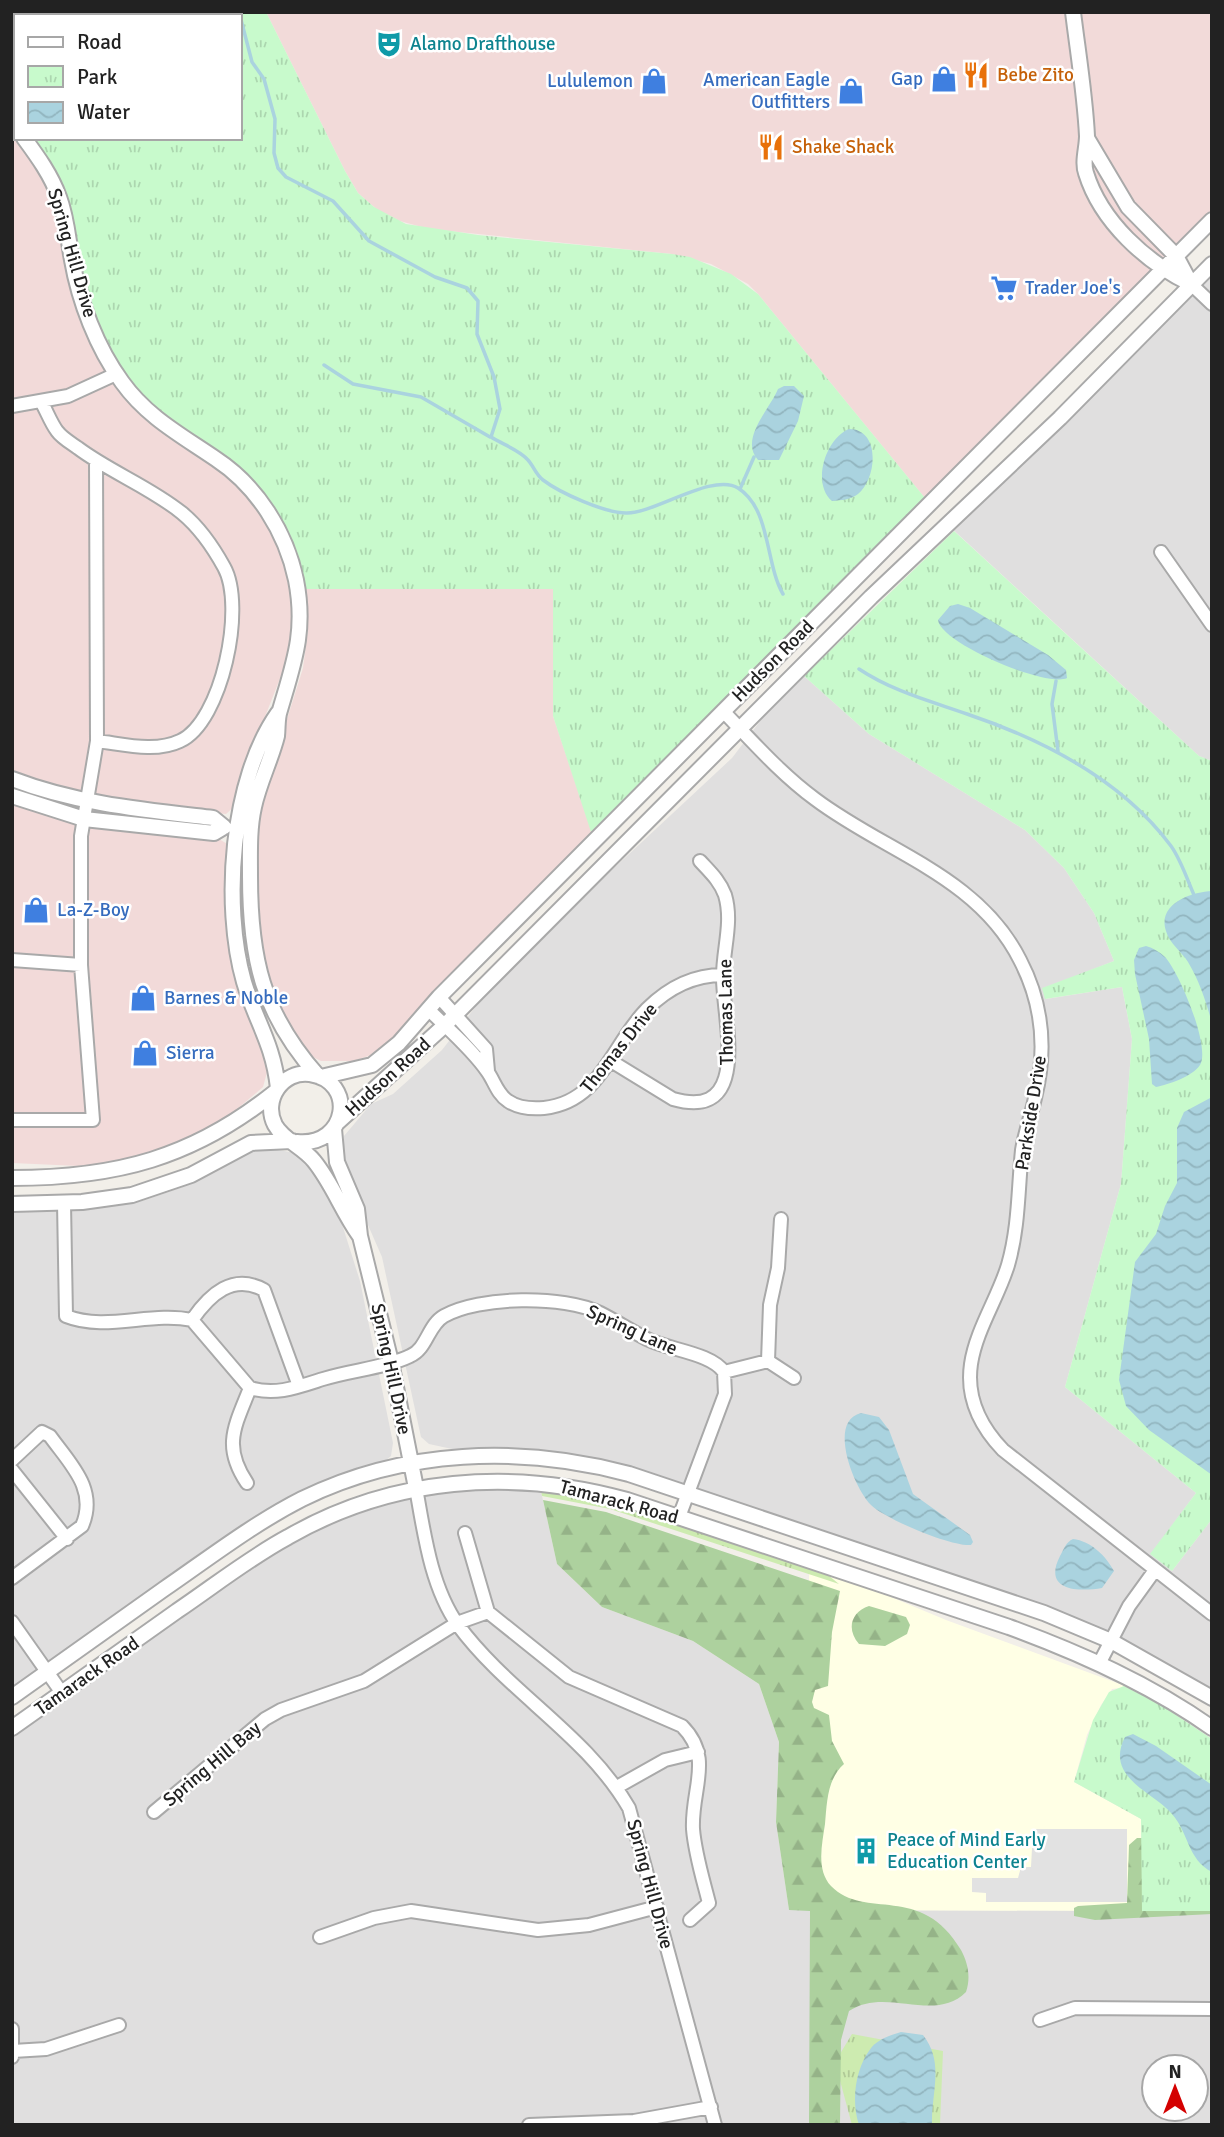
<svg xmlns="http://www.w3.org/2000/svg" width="1224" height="2137" viewBox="0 0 1224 2137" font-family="Signika,sans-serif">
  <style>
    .residential { fill: #e0dfdf; fill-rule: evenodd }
    .commercial { fill: #f2dad9 }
    .education { fill: #ffffe5 }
    .grass { fill: url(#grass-tufts) }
    .forest { fill: url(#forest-firs) }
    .park { fill: url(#park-tufts) }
    .parking { fill: #e2e2e2 }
    .water { fill: url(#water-waves) }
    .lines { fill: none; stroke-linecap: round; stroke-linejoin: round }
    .stream { stroke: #aad3df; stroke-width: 3.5 }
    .minor-casing { stroke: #a9a9a9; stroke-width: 16 }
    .tertiary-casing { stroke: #a9a9a9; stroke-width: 18 }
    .minor { stroke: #fff; stroke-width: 12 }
    .tertiary { stroke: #fff; stroke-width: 14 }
    .labels { text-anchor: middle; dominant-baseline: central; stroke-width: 5; stroke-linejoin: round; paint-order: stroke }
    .culture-label { font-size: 19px; fill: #0d838f; stroke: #fff; text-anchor: start }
    .food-label { font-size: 19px; fill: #c56008; stroke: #fff; text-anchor: start }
    .shop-label { font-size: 19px; fill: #366cbe; stroke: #fff; text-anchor: start }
    .street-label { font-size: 19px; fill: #222; stroke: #fff }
  </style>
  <defs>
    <pattern id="grass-tufts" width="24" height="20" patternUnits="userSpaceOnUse" patternTransform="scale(1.75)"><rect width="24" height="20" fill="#cdebb0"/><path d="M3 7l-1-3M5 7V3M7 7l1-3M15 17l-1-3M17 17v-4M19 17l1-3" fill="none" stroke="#b0c997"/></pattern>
    <pattern id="forest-firs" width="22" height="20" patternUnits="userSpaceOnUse" patternTransform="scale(1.75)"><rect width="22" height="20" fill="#add19e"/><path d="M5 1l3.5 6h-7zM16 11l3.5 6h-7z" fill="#95b388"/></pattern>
    <pattern id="park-tufts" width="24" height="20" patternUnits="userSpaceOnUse" patternTransform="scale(1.75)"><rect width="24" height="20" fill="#c8facc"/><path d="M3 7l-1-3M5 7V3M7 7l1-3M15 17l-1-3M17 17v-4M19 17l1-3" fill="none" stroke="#acd6af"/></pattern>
    <pattern id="water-waves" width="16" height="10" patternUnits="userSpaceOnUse" patternTransform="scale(1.75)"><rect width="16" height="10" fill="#aad3df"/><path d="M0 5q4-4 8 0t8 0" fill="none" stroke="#92b5bf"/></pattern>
  </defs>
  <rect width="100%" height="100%" fill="#f2efe9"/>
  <path class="residential" d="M1212 264V761L1199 756 948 525Z
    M804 676 869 734 1025 830 1064 868 1094 913 1114 961 1043 989 1046 999 1122 987 1132 1039 1121 1184 1065 1387 1196 1493 1151 1554 1172 1571 1212 1519V1698L1111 1641 629 1474 480 1455 429 1444 421 1437 382 1257 343 1168 344 1136 371 1104 393 1094 442 1050 477 1005 613 869 732 758 764 716Z
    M272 1149 296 1153 313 1168 341 1221 360 1281 393 1443 391 1456 385 1461 310 1488 261 1514 12 1689V1212L76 1211 142 1201 180 1188 250 1152Z
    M539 1482 557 1564 602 1607 693 1641 759 1684 779 1742 776 1822 789 1910 1212 1911V2125H12V1728L264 1551 395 1493ZM1154 2067H1196V2109H1154Z"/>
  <path class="commercial" d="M266 12H1212V220L929 503 758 294 748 284 711 264 672 254 429 229 389 218 374 207 358 193 345 171Z
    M12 134 31 158 52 198 73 295 108 375 148 422 224 473 244 492 270 529 284 562 293 611 290 653 248 760 235 806 226 814 109 802 12 775Z
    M305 589H553V716L592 832 435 989 389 1042 374 1054 354 1061H321L309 1055 275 1008 259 956 255 849 259 809 303 668 308 630Z
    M12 801 121 829 219 839 229 845 231 921 269 1065 263 1087 230 1115 201 1133 159 1151 124 1161 79 1166 12 1163Z"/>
  <path class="education" d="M809 1569 879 1592 946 1620 1128 1687 1112 1689 1101 1705 1087 1735 1074 1782 1141 1819 1142 1911 810 1910Z"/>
  <path class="grass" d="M541 1491C639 1504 735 1545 828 1575L839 1584 610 1509 542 1496Z
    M852 2034 943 2051 940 2125H852L835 2062Z"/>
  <path class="forest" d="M543 1500 606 1512 840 1591 832 1632 828 1686 815 1690 812 1702 814 1708 829 1715 832 1741 844 1764C827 1779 827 1803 825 1824 822 1844 816 1870 831 1886 865 1921 921 1882 961 1950 968 1963 971 1977 966 1992 934 2024 886 1986 849 2011L841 2040 840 2125H809L810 1911 789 1910 776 1822 779 1742 759 1684 693 1641 602 1607 557 1564Z
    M869 1606 906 1617 910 1625 907 1634 885 1646 859 1644C846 1629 851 1612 869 1606Z
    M1137 1838H1147L1212 1887V1914L1095 1920 1074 1916V1908L1078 1906 1127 1903 1129 1845Z"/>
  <path class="park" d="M12 12H266L345 171 358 193 374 207 406 224 478 235 672 254 690 257 731 274 758 294 925 498 591 832 553 716V589H305C295 532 264 482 216 449 186 428 155 414 132 384 109 353 93 314 84 277 69 219 72 190 34 138H240V16H16V114L12 108Z
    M954 531 1199 756 1212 761V1519L1172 1571 1150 1554 1196 1493 1065 1387 1121 1184 1132 1039 1122 987 1045 999 1042 988 1114 961 1094 913 1064 868 1025 830 869 734 804 676Z
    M1124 1686 1161 1705 1212 1739V1911H1142L1141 1819 1074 1782 1093 1720 1109 1692Z"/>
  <path class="parking" d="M1033 1829H1127V1902H986V1893L972 1892V1878H1018L1021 1867H1031Z"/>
  <path class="water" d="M784 386H794L804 396 798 421 779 460H758C739 439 770 409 778 389Z
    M849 429C881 429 877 479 858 494 850 500 842 500 832 501 811 483 826 438 849 429Z
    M958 604 970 608 1048 655 1066 670 1067 678C1047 688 940 643 938 620L950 606Z
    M1212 891V1023C1206 1002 1200 982 1188 962 1182 952 1169 943 1166 931 1157 904 1191 892 1212 891Z
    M1146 946C1153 948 1160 952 1165 957 1179 972 1211 1047 1200 1065 1192 1077 1169 1084 1156 1087L1152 1084 1149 1039 1135 974 1134 960 1139 948Z
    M1212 1097V1475L1149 1430 1126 1406 1119 1380 1135 1262 1156 1234 1165 1206 1177 1183V1128L1184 1112Z
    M861 1413 879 1417 889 1430 913 1494 970 1535 973 1542 971 1545C952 1547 885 1519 871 1505 854 1488 827 1421 861 1413Z
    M1073 1539C1091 1541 1106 1556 1114 1571L1102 1588C1079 1592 1042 1591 1060 1556 1064 1549 1066 1542 1073 1539Z
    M1133 1734 1156 1746 1212 1785V1872C1187 1859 1189 1833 1172 1814 1154 1792 1104 1778 1125 1737Z
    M901 2032 923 2035C945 2063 931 2092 932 2125H859C851 2101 855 2069 871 2048 878 2039 891 2035 901 2032Z"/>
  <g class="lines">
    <path class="stream" d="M239 12 252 62 264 79 275 119 274 153 278 168 286 177 333 201 369 241 435 277 467 288 478 301 477 334 494 377 500 409 491 437C502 444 519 450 527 459 534 466 535 474 543 480 560 493 605 513 626 513 654 514 713 472 738 488 771 509 765 563 783 594
      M324 365 353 384 421 397 490 437
      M740 489 754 457
      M859 669C892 691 930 701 967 714 1044 740 1122 780 1171 846 1181 860 1187 879 1194 895
      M1056 681 1052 704 1058 751"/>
    <g class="minor-casing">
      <path id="minor" d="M1191 284 1212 304
        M12 406 68 396 116 374
        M96 462 97 741
        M1161 552 1212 625
        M723 711C752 741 781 774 815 799 885 852 978 876 1020 960 1043 1004 1047 1050 1035 1098 1031 1116 1025 1132 1022 1150 1018 1189 1019 1227 1008 1265 998 1298 976 1330 971 1364 966 1398 981 1427 1003 1450L1212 1614
        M12 960 81 965V836L97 741C123 744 155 753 180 741 222 722 246 606 224 567 213 547 199 527 182 513 150 487 110 472 78 448 71 443 62 438 57 431 51 423 47 412 42 403
        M439 997 486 1049 488 1071
        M428 1009C448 1029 471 1048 487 1071 494 1080 497 1094 508 1101 518 1108 532 1109 544 1108 601 1102 612 1044 647 1009 668 988 693 975 723 975
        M611 1061 673 1099C754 1122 722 1017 723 976 723 949 733 922 725 895 720 881 710 872 700 861
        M12 1120H93L81 965
        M64 1203 66 1316C106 1332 151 1311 192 1320L250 1388C275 1396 298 1387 323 1379 351 1370 385 1368 410 1356 427 1349 428 1325 444 1316 479 1296 564 1295 600 1313 616 1321 631 1331 647 1339 669 1350 711 1353 724 1372L768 1361 794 1378
        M192 1320C210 1294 233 1273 264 1290L299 1386
        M768 1361 770 1305 778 1268 781 1219
        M12 1460 42 1432 50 1436C70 1464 98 1489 82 1526L12 1578
        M12 1470 67 1539
        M247 1483C222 1446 235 1426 250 1388
        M416 1488C424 1533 431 1587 458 1625 508 1693 586 1734 629 1808L715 2125
        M679 1517 725 1394 724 1372
        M465 1533 488 1612
        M12 1622 62 1693
        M1099 1664 1129 1606 1155 1570
        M617 1787 665 1760 698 1752
        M154 1812 265 1719 281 1710 364 1681 457 1623 488 1612 569 1677 682 1726C714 1758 691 1789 693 1829 695 1854 703 1879 709 1903L690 1920
        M320 1937 374 1918 411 1911 538 1930 589 1925 657 1907
        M1040 2020 1075 2008 1212 2009
        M12 2029V2057
        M13 2051 46 2049 119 2025
        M529 2125 634 2121 711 2107"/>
    </g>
    <g class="tertiary-casing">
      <path id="tertiary" d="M1073 12C1078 53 1085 95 1087 136 1087 148 1082 162 1086 173 1101 222 1147 263 1191 284
        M12 122 16 127
        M24 138C38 157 51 175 59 197 67 218 68 239 72 260 79 301 97 348 122 382 147 417 181 435 216 459 257 486 286 532 296 580 306 631 294 662 280 710 277 718 278 727 277 736 271 760 259 783 254 807 249 829 250 853 250 876 250 958 262 1013 318 1076
        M1087 138 1128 207 1176 256 1191 284
        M12 779C77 804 144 810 213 818L224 827
        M12 796 84 819 214 833 224 827
        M321 1077 372 1065 399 1043 439 997 1212 220
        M278 1088C273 1043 256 1022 244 982 222 905 231 779 278 713
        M338 1122 444 1026 871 597 1060 418 1212 264
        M334 1129 337 1162 357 1209 360 1236 391 1362 416 1488
        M297 1142C348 1147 357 1081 310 1074 283 1070 262 1100 275 1125 283 1140 303 1147 314 1161 332 1183 342 1211 359 1235
        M12 1178C116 1178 193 1158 275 1092
        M12 1204 82 1202 132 1195 191 1175 251 1143 292 1141
        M12 1697C63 1661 113 1625 164 1589 209 1558 253 1524 302 1499 404 1449 520 1445 629 1474L1044 1613 1111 1641 1212 1698
        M12 1728C67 1689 122 1650 177 1611 214 1586 249 1558 288 1537 392 1477 512 1468 627 1500L1009 1627C1080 1653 1150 1684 1212 1728"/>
    </g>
    <use href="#minor" class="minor"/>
    <use href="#tertiary" class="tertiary"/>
  </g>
  <defs>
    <g id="theatre-bare" transform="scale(2.1)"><path d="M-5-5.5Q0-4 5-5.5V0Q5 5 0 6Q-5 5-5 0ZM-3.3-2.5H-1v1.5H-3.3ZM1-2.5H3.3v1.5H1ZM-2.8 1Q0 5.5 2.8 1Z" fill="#0f9aa8" stroke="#fff" stroke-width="2.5" paint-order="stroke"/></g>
    <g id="restaurant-bare" transform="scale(2.1)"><path d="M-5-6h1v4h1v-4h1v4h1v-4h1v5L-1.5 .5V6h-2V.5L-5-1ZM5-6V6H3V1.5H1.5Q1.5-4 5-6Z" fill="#e8710a" stroke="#fff" stroke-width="2.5" paint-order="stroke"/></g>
    <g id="shop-bare" transform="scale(2.1)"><path d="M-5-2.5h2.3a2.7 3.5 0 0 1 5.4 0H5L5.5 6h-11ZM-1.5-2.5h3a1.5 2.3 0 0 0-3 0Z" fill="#3f7fe0" stroke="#fff" stroke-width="2.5" paint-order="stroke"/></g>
    <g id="supermarket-bare" transform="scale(2.1)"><path d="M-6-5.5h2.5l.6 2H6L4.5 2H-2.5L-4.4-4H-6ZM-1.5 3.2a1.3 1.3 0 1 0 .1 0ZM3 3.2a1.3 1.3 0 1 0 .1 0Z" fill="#3f7fe0" stroke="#fff" stroke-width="2.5" paint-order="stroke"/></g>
    <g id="building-bare" transform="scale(2.1)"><path d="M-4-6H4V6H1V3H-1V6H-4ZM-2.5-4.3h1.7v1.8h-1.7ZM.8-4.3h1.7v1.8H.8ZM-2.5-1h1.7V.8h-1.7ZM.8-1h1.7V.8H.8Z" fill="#0f9aa8" stroke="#fff" stroke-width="2.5" paint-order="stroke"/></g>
  </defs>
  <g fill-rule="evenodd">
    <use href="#theatre-bare" x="389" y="44"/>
    <use href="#restaurant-bare" x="976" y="75"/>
    <use href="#shop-bare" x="944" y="79"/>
    <use href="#shop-bare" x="654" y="81"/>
    <use href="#shop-bare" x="851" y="91"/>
    <use href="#restaurant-bare" x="771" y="147"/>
    <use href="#supermarket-bare" x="1004" y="288"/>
    <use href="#shop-bare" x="36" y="910"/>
    <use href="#shop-bare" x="143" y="998"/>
    <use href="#shop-bare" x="145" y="1053"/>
    <use href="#building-bare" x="866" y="1851"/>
  </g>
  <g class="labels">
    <g class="culture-label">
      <text x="410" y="44">Alamo Drafthouse</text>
      <text x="887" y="1840">Peace of Mind Early<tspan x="887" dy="22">Education Center</tspan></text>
    </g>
    <g class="food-label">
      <text x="997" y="75">Bebe Zito</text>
      <text x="792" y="147">Shake Shack</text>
    </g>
    <g class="shop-label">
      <text x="923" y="79" text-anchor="end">Gap</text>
      <text x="830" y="80" text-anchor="end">American Eagle<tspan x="830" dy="22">Outfitters</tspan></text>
      <text x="633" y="81" text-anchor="end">Lululemon</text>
      <text x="1025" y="288">Trader Joe's</text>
      <text x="57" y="910">La-Z-Boy</text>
      <text x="164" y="998">Barnes &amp; Noble</text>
      <text x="166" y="1053">Sierra</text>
    </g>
    <g class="street-label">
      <text transform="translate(72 253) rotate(74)">Spring Hill Drive</text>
      <text transform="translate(773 661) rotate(-45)">Hudson Road</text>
      <text transform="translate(726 1012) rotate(-91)">Thomas Lane</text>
      <text transform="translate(619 1048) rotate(-51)">Thomas Drive</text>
      <text transform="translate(388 1077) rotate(-42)">Hudson Road</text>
      <text transform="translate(1031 1113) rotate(-81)">Parkside Drive</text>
      <text transform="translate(632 1330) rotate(24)">Spring Lane</text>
      <text transform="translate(391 1369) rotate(78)">Spring Hill Drive</text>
      <text transform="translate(619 1502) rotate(15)">Tamarack Road</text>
      <text transform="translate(87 1676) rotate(-35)">Tamarack Road</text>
      <text transform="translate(212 1764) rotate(-40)">Spring Hill Bay</text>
      <text transform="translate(650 1884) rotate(75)">Spring Hill Drive</text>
    </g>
  </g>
  <rect width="1224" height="2137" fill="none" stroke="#222222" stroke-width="28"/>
  <rect x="14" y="14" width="228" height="126" fill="#ffffff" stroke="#a7a7a7" stroke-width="2"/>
  <rect x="28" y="37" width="35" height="10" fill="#ffffff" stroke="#a7a7a7" stroke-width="2"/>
  <text x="77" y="49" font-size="21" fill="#222222">Road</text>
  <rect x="28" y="66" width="35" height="21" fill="url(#park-tufts)" stroke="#a7a7a7" stroke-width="2"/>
  <text x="77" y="84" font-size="21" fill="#222222">Park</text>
  <rect x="28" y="102" width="35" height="21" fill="url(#water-waves)" stroke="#a7a7a7" stroke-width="2"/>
  <text x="77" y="119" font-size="21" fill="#222222">Water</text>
  <g transform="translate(1175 2088)"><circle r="33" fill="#ffffff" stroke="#a7a7a7" stroke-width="2"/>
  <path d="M0-5L12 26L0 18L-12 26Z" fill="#d40000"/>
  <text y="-10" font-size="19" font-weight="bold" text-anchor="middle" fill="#222222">N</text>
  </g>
</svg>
